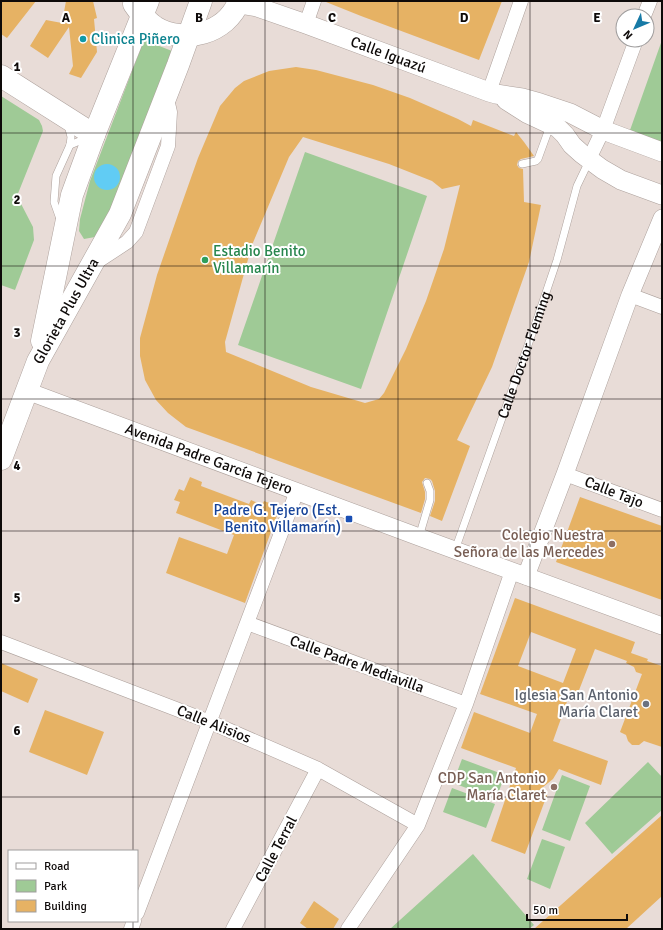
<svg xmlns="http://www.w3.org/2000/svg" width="663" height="930" viewBox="0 0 663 930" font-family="Signika,sans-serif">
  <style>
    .green { fill: #9fca96 }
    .water { fill: #61ccf4 }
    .building { fill: #e6b264; fill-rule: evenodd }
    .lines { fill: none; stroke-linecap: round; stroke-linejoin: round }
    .service-casing { stroke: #ada19c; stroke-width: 8 }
    .minor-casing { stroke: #ada19c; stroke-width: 15 }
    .tertiary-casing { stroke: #ada19c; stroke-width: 18 }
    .secondary-casing { stroke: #ada19c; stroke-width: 20 }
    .primary-casing { stroke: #ada19c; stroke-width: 23 }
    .service { stroke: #fff; stroke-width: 7 }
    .minor { stroke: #fff; stroke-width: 14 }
    .tertiary { stroke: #fff; stroke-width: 17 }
    .secondary { stroke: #fff; stroke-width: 19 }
    .primary { stroke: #fff; stroke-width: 22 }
    .grid { fill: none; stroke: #0e0a09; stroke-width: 1; stroke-opacity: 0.55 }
    .culture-dot { fill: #0f9aa8; stroke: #fff; stroke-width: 1.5 }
    .leisure-dot { fill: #2e9e5b; stroke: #fff; stroke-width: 1.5 }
    .transit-dot { fill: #1a4fb4; stroke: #fff; stroke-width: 1.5 }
    .education-dot { fill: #8d6e63; stroke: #fff; stroke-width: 1.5 }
    .worship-dot { fill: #6b7280; stroke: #fff; stroke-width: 1.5 }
    .labels { text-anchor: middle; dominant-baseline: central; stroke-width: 4; stroke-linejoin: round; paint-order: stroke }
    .culture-label { font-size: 15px; fill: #0d838f; stroke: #fff; text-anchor: start }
    .street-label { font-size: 15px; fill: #0e0a09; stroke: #fff }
    .leisure-label { font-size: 15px; fill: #27864d; stroke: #fff; text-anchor: start }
    .transit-label { font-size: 15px; fill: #164399; stroke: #fff; text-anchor: end }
    .education-label { font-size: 15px; fill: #785e54; stroke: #fff; text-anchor: end }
    .worship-label { font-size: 15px; fill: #5b616d; stroke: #fff; text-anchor: end }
    .grid-label { font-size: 13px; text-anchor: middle; font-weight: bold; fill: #0e0a09; stroke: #fff; stroke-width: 4; stroke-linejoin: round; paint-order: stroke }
  </style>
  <rect width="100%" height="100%" fill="#e8dcd7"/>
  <path class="green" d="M144 40 172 51 112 206 95 237 84 239 79 231 80 219 90 181Z
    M662 40V145L629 133Z
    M1 96 39 120 42 126 43 131 17 196 33 227 34 240 15 290 1 285Z
    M305 152 427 196 361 389 238 345Z
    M462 759 505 775 496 799 453 783Z
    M648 762 662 777V810L612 854 585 823Z
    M562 775 590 786 570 841 542 830Z
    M452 788 495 804 486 828 443 812Z
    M542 839 565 847 550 889 527 879Z
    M473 854 534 925 529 929H390Z"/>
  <path class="water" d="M94 177a13 13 0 1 1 26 0a13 13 0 1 1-26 0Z"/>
  <path class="building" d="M1 1H36L7 38 1 34Z
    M66 1H93L97 18 94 19 97 52 81 78 69 74 73 66 69 27 48 58 30 46 46 20 62 23Z
    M326 1H502L479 60 361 16 326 2Z
    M296 67 316 70 373 85 410 98 458 119 471 126 473 120 514 136 516 132 524 142 534 156 521 159 518 161 517 165 519 168 523 169 524 202 541 205 529 262 492 367 457 440 470 446 442 521 430 516 435 501V491L432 481 430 479 425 478 422 482 425 492V499L421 513 186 427 168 413 156 400 145 380 140 356V338L157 275 181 206 198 158 220 106 235 88 244 81 269 71ZM303 137 389 164 432 181 442 189 460 185 444 249 426 301 406 349 384 393 379 399 365 403 311 387 226 352 225 342 252 245 289 157Z
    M190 477 202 482 201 486 249 504 251 500 262 505 264 501 280 507 245 603 166 573 179 537 227 554 234 535 176 513 180 502 174 500 179 489 184 491Z
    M580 497 662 526V600L556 562Z
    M515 598 635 642 631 653 648 659 647 661 662 666V747L644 741 639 745H632L628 741 626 735 620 732 642 674 636 672 634 667 626 663 627 661 595 649 576 698 569 696 553 741 608 761 601 785 559 769 553 779 537 792 547 795 525 854 491 841 516 768 461 748 474 712 530 733 537 714 480 694ZM531 632 576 649 563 683 518 666Z
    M1 663 38 679 28 703 1 691Z
    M45 710 104 732 87 775 29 752Z
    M662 815V896L626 929H534Z
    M314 901 339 919 333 929H308L300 923Z"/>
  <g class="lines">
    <g class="service-casing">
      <g id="service">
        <path d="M70 145 89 137"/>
        <path d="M522 164 536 161 538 159 550 126"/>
        <path d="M60 219 54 202 56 176 70 145 71 137 68 125"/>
        <path d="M419 537 430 500V491L427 483"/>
        <path id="s1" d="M455 550 533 331 557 260 577 186 589 161"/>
      </g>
    </g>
    <g class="minor-casing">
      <path id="minor" d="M644 16 650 1
        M306 24 314 1
        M489 92 521 1
        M589 159 603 130 636 40
        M95 263 127 242 136 232 168 146 170 112 167 99
        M630 295 662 307
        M565 474 662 510
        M247 623 466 704
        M1 642 210 722 318 769 418 825
        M137 913 297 491
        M131 929 134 921
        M233 929 318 769
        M348 929 418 825 466 704 512 571"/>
    </g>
    <g class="tertiary-casing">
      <g id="tertiary">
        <path id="s2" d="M27 391 419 537 662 626"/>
        <path d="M526 576 565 474 630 295 662 218"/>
      </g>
    </g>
    <g class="secondary-casing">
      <g id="secondary">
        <path id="s3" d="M239 4 257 7 306 24 489 92 496 94 522 98 540 103 570 113 603 130 662 152"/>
        <path d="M506 100 528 114 558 128 565 135 572 145 582 154 602 169 621 180 662 195"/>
      </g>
    </g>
    <g class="primary-casing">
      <g id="primary">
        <path d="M134 4C140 13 146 21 155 27 184 45 227 33 239 1"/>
        <path d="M1 76 94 135"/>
        <path d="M42 341 72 195 94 135 148 1"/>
        <path id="s4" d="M1 459 38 361 120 214 178 65 201 1"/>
      </g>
    </g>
    <use href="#service" class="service"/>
    <use href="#minor" class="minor"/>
    <use href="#tertiary" class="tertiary"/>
    <use href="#secondary" class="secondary"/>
    <use href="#primary" class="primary"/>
  </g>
  <path class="grid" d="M133 1V851M265 1V929M398 1V929M530 1V929M1 133H662M1 266H662M1 399H662M1 531H662M1 664H662M1 797H662M133 921V929"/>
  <circle class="culture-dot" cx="83" cy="39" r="4"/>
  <circle class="leisure-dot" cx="205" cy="260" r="4"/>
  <rect class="transit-dot" x="345" y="515" width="8" height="8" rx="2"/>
  <g class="education-dot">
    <circle cx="612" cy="544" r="4"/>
    <circle cx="554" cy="787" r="4"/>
  </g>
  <circle class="worship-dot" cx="646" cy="704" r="4"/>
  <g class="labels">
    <g class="culture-label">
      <text x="91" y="39">Clinica Piñero</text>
    </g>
    <g class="street-label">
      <text stroke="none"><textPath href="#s3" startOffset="158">Calle Iguazú</textPath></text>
      <text stroke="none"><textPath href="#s4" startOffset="162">Glorieta Plus Ultra</textPath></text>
      <text stroke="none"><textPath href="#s1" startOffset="207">Calle Doctor Fleming</textPath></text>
      <text stroke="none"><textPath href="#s2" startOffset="194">Avenida Padre García Tejero</textPath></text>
      <text transform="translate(614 492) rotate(21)">Calle Tajo</text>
      <text transform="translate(357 664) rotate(20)">Calle Padre Mediavilla</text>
      <text transform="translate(214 724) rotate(22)">Calle Alisios</text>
      <text transform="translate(276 849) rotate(-62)">Calle Terral</text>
    </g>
    <g class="leisure-label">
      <text x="213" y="251">Estadio Benito<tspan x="213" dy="17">Villamarín</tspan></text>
    </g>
    <g class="transit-label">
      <text x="341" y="510">Padre G. Tejero (Est.<tspan x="341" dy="17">Benito Villamarín)</tspan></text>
    </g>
    <g class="education-label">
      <text x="604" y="535">Colegio Nuestra<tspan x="604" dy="17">Señora de las Mercedes</tspan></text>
      <text x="546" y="778">CDP San Antonio<tspan x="546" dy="17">María Claret</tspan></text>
    </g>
    <g class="worship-label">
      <text x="638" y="695">Iglesia San Antonio<tspan x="638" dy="17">María Claret</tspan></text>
    </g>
  </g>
  <g class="grid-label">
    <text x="66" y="22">A</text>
    <text x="199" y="22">B</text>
    <text x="332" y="22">C</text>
    <text x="464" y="22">D</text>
    <text x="597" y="22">E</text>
    <text x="17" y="71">1</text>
    <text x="17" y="204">2</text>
    <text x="17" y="337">3</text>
    <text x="17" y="470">4</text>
    <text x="17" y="602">5</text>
    <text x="17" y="735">6</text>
  </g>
  <rect width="663" height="930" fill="none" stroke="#0e0a09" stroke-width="4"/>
  <rect x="8" y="850" width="130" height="72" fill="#ffffff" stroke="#9f9d9d"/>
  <rect x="16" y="863" width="20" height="6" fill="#ffffff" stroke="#9f9d9d"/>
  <text x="44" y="870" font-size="12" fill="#0e0a09">Road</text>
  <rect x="16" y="880" width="20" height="12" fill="#9fca96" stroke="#9f9d9d"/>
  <text x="44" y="890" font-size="12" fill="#0e0a09">Park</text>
  <rect x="16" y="900" width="20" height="12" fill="#e6b264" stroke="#9f9d9d"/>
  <text x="44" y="910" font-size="12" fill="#0e0a09">Building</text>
  <g transform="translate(635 28) rotate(226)"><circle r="19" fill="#ffffff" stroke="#9f9d9d"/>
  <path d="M0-3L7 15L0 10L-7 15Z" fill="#177aa6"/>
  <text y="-6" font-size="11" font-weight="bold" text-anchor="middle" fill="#0e0a09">N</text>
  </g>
  <path d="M527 914v6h100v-6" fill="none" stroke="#0e0a09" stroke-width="2"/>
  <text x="533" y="914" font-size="12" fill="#0e0a09" stroke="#ffffff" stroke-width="3" paint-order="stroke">50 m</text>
</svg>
